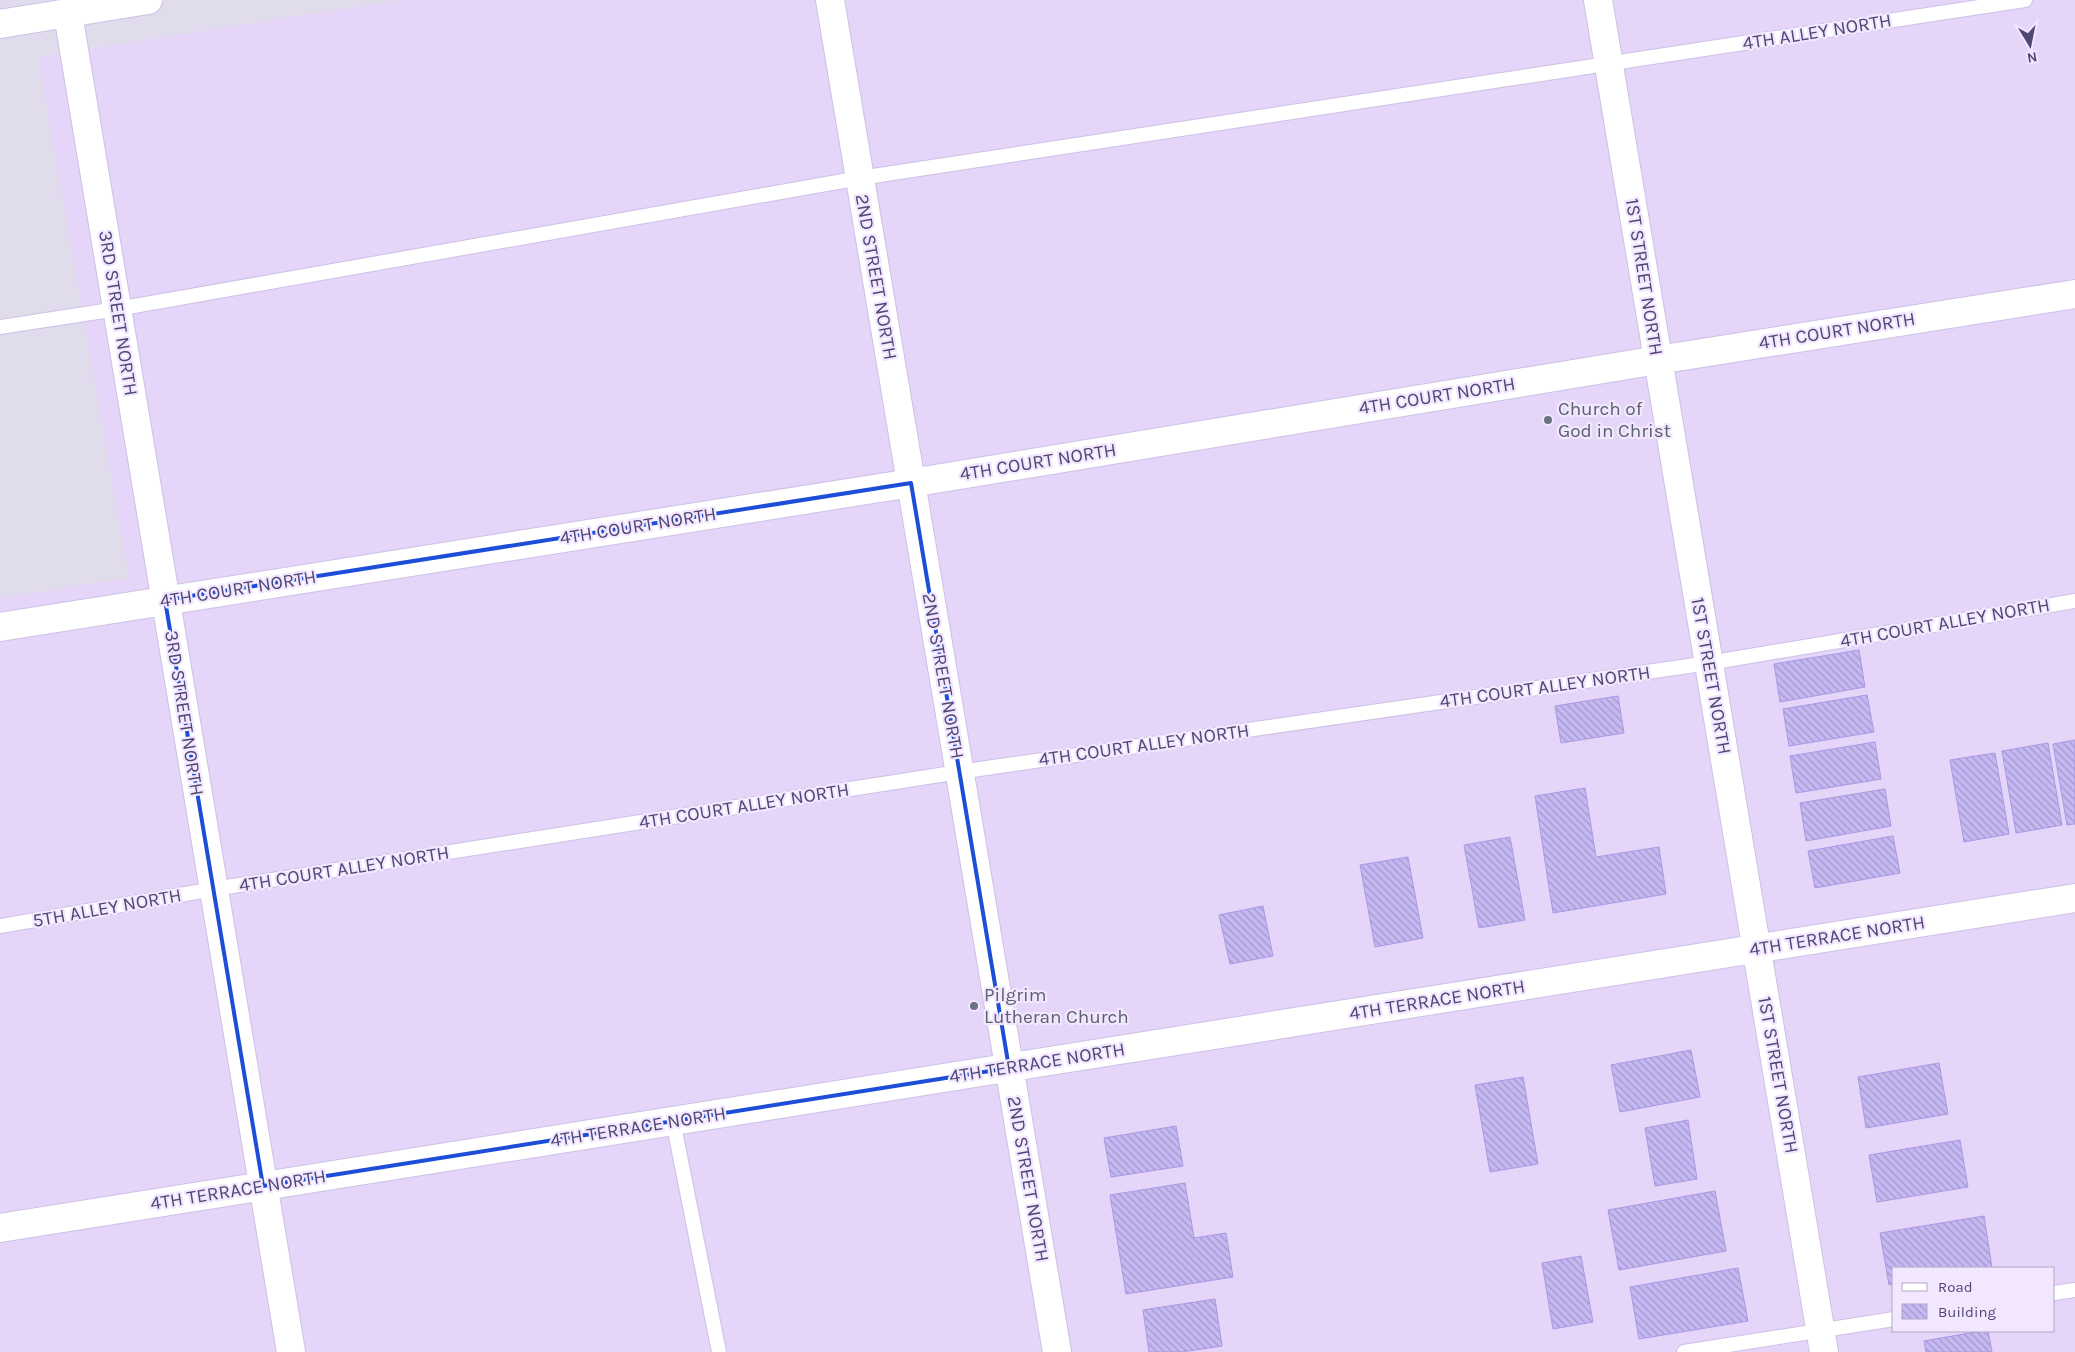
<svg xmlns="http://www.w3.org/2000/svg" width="2075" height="1352" viewBox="0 0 2075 1352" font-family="Karla,sans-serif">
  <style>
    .residential { fill: #e4d5f9; fill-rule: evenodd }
    .industrial { fill: #e1dceb }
    .building { fill: url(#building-back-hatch); stroke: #a998e5 }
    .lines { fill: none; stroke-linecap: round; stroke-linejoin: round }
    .service-casing { stroke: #cdc1e6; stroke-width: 16 }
    .minor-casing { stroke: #cdc1e6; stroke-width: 30 }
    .tertiary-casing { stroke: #cdc1e6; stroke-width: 30 }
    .service { stroke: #fff; stroke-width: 14 }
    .minor { stroke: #fff; stroke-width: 28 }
    .tertiary { stroke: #fff; stroke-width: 28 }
    .marked { fill: none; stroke: #1d4ed8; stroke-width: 4; stroke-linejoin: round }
    .worship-dot { fill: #6b7280; stroke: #f2e7ff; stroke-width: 2 }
    .labels { text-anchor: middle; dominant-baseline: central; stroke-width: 4.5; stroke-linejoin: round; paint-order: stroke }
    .street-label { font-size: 19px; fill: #504774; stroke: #f2e7ff }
    .worship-label { font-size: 19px; fill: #5b616d; stroke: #f2e7ff; text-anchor: start }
  </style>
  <defs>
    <pattern id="building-back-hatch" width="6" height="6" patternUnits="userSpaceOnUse" patternTransform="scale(1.25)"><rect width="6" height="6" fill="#c6b8f2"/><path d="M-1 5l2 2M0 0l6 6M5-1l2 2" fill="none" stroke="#a397c9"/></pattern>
  </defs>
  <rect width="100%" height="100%" fill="#ede1fd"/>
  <path class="residential" d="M399 0H2075V1352H0V598L129 578 38 57ZM1894 1268H2054V1331H1894Z"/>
  <path class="industrial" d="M0 0H399L38 57 129 578 0 598Z"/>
  <path class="building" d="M1859 650 1865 687 1780 702 1774 664Z
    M1867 695 1874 732 1789 746 1783 709Z
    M1618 696 1624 733 1561 743 1555 706Z
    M2075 740V824L2067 825 2053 744Z
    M1875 742 1881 779 1796 793 1790 756Z
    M2048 743 2062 825 2016 833 2002 751Z
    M1995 753 2009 834 1964 842 1950 760Z
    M1585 788 1596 857 1659 847 1666 894 1553 913 1535 796Z
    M1885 789 1891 826 1806 841 1800 803Z
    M1893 836 1900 873 1815 888 1808 851Z
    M1510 837 1525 920 1479 928 1464 845Z
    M1408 857 1423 938 1375 947 1360 865Z
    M1263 906 1273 956 1230 964 1219 915Z
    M1691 1050 1700 1097 1620 1112 1611 1065Z
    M1939 1063 1948 1114 1866 1128 1858 1077Z
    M1523 1077 1538 1164 1490 1172 1475 1085Z
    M1688 1120 1697 1179 1655 1186 1645 1128Z
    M1176 1126 1183 1166 1111 1177 1104 1138Z
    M1960 1140 1968 1187 1877 1202 1869 1155Z
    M1185 1183 1194 1238 1226 1233 1233 1277 1126 1294 1110 1195Z
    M1715 1191 1726 1251 1619 1270 1608 1210Z
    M1984 1216 1992 1268H1894V1284L1889 1285 1880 1233Z
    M1581 1256 1593 1322 1553 1329 1542 1263Z
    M1738 1268 1748 1321 1639 1339 1630 1287Z
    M1215 1299 1222 1346 1182 1352H1149L1143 1310Z
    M1981 1331H1988L1992 1352H1926L1924 1341Z"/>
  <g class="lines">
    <g class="service-casing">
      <path id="service" d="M0 327 117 309 860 178 2025 0
        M0 926 214 889 959 772 1709 663 2075 601
        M673 1121 719 1352
        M2054 1293 2075 1290
        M1684 1352 1894 1319"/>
    </g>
    <g class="minor-casing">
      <path id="minor" d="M830 0 1057 1352
        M1598 0 1824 1352
        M68 14 291 1352
        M0 627 911 483 1658 360 2075 294
        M0 1228 2075 898"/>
    </g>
    <g class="tertiary-casing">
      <path id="tertiary" d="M0 24 148 0"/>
    </g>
    <use href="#service" class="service"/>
    <use href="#minor" class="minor"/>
    <use href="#tertiary" class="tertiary"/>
  </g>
  <path class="marked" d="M911 483 1009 1068 263 1186 165 600Z"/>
  <g class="worship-dot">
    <circle cx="1548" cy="420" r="5"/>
    <circle cx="974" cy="1006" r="5"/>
  </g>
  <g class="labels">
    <g class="street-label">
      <text transform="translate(1817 32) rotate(-9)">4TH ALLEY NORTH</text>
      <text transform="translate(876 277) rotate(80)">2ND STREET NORTH</text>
      <text transform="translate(1644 277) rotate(81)">1ST STREET NORTH</text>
      <text transform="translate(118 313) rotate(81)">3RD STREET NORTH</text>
      <text transform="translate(1837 331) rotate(-9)">4TH COURT NORTH</text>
      <text transform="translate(1437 396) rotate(-9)">4TH COURT NORTH</text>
      <text transform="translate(1038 462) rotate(-9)">4TH COURT NORTH</text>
      <text transform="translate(638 526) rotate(-9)">4TH COURT NORTH</text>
      <text transform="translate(238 589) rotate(-9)">4TH COURT NORTH</text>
      <text transform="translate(1945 623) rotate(-10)">4TH COURT ALLEY NORTH</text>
      <text transform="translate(943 676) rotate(80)">2ND STREET NORTH</text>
      <text transform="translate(1711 676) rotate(80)">1ST STREET NORTH</text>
      <text transform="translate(1545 687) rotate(-8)">4TH COURT ALLEY NORTH</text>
      <text transform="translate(184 713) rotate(81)">3RD STREET NORTH</text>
      <text transform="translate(1144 745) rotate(-8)">4TH COURT ALLEY NORTH</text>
      <text transform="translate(744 806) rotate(-9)">4TH COURT ALLEY NORTH</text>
      <text transform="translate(344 869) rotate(-9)">4TH COURT ALLEY NORTH</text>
      <text transform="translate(107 908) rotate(-10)">5TH ALLEY NORTH</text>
      <text transform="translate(1837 936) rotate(-9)">4TH TERRACE NORTH</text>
      <text transform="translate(1437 1000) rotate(-9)">4TH TERRACE NORTH</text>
      <text transform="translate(1037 1063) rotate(-9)">4TH TERRACE NORTH</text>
      <text transform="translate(1778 1075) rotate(80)">1ST STREET NORTH</text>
      <text transform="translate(638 1127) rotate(-9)">4TH TERRACE NORTH</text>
      <text transform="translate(1028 1179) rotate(80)">2ND STREET NORTH</text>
      <text transform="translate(238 1190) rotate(-9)">4TH TERRACE NORTH</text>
    </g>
    <g class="worship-label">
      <text x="1558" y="409">Church of<tspan x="1558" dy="22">God in Christ</tspan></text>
      <text x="984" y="995">Pilgrim<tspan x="984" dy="22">Lutheran Church</tspan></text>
    </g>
  </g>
  <rect x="1892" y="1267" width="162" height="65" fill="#f2e7ff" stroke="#b1a7c7"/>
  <rect x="1902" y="1283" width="25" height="8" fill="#ffffff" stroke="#b1a7c7"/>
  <text x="1938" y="1292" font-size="15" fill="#504774">Road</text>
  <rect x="1902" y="1304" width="25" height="15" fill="url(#building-back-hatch)" stroke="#b1a7c7"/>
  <text x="1938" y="1317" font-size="15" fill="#504774">Building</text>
  <g transform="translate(2030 45) rotate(170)" stroke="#f2e7ff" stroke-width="4" paint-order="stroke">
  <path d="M0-4L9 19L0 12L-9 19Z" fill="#504774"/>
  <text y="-8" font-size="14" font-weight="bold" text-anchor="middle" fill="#504774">N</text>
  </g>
</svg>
